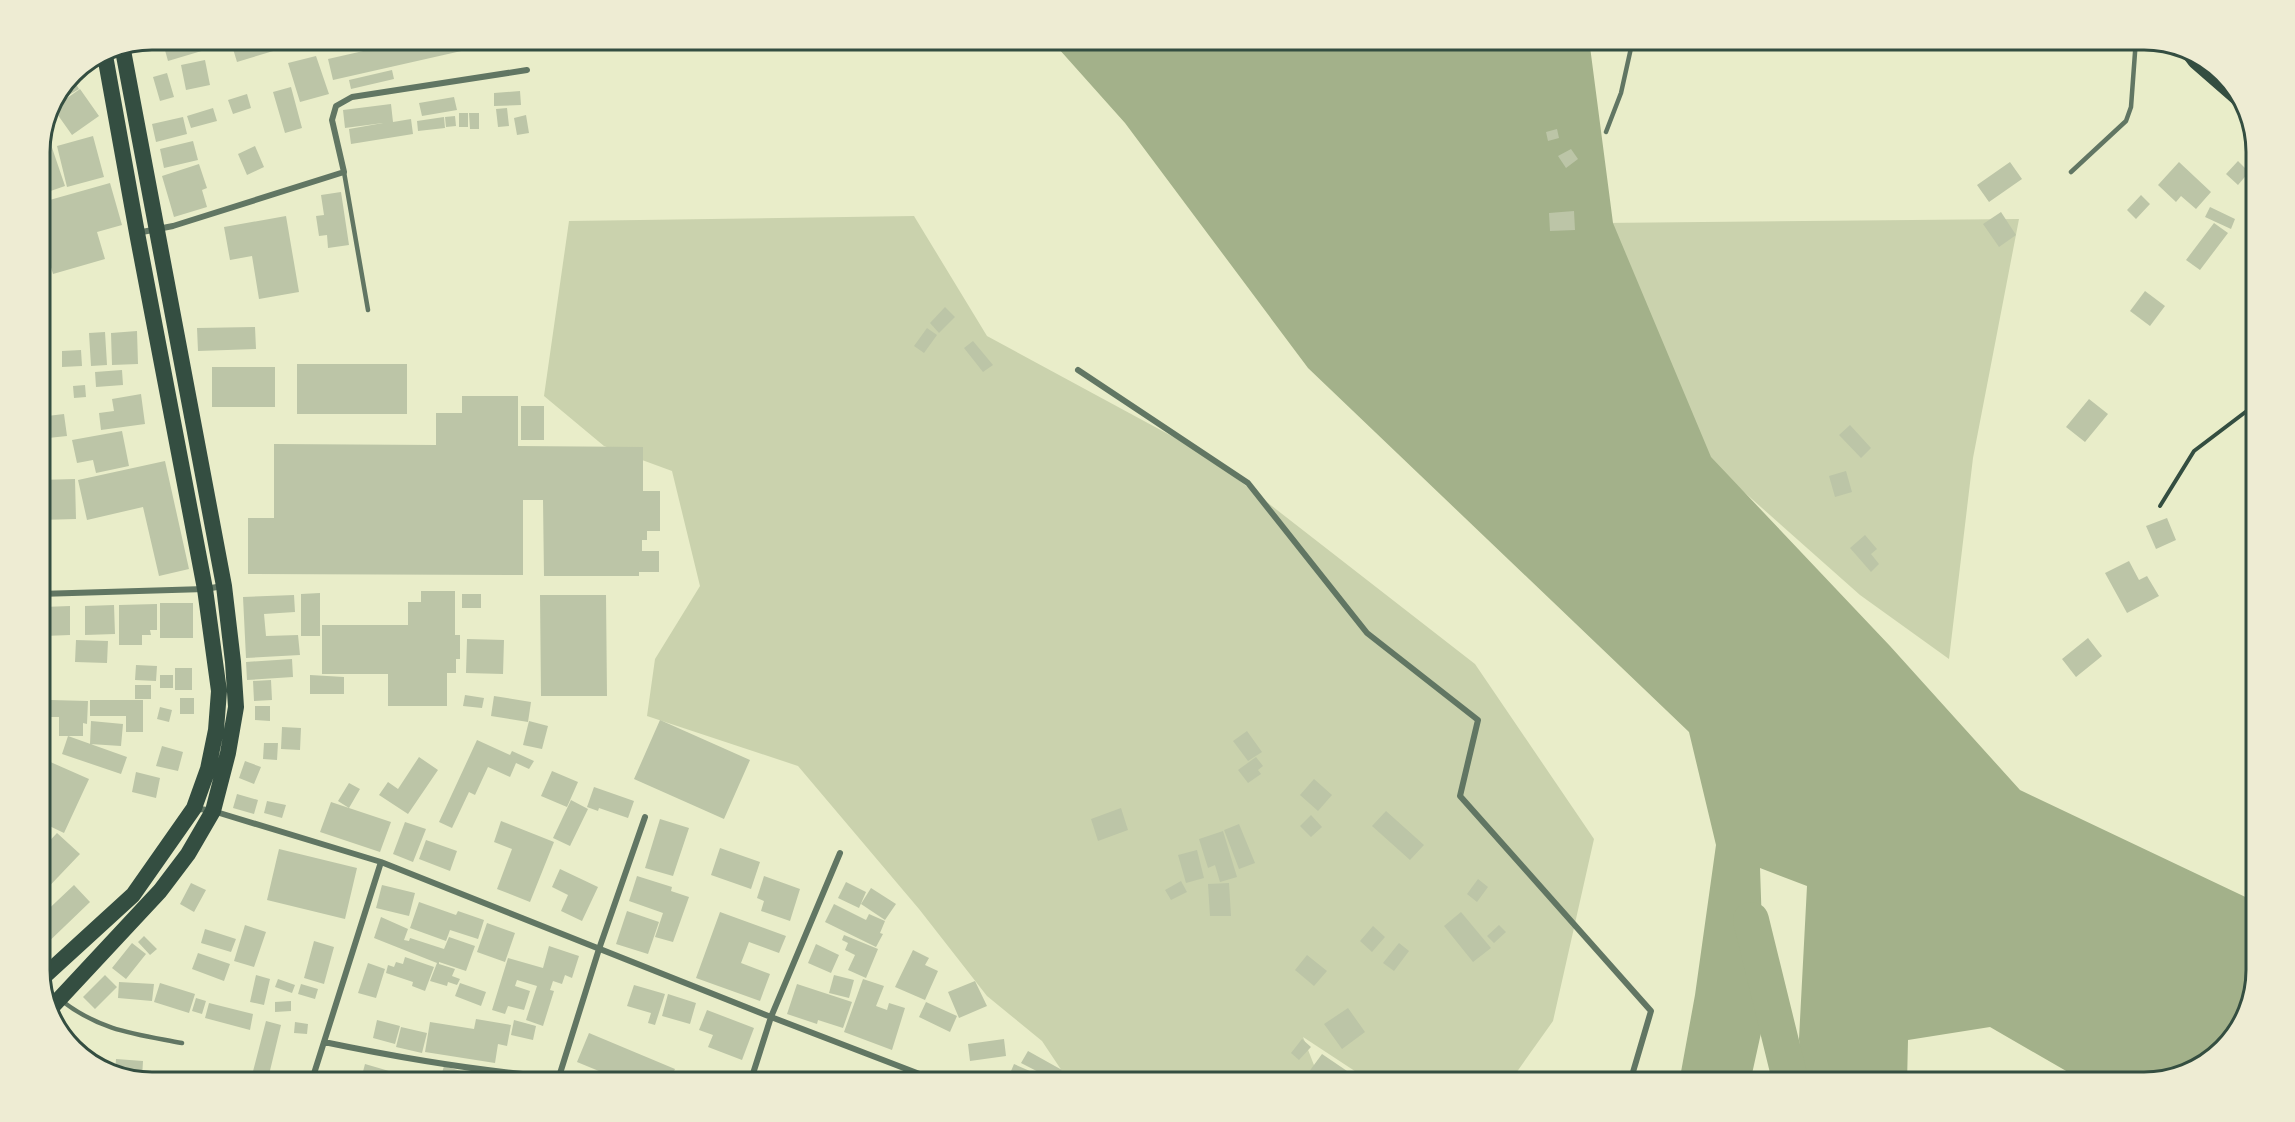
<svg xmlns="http://www.w3.org/2000/svg" width="2295" height="1122" viewBox="0 0 2295 1122" font-family="Georgia,serif">
  <style>
    .green { fill: #cad2ad }
    .water { fill: #a3b18a }
    .lines { fill: none; stroke-linecap: round; stroke-linejoin: round }
    .river { stroke: #a3b18a; stroke-width: 36 }
    .building { fill: #bcc5a7 }
    .path { stroke: #344e41; stroke-width: 4 }
    .service { stroke: #617663; stroke-width: 4.5 }
    .minor { stroke: #617663; stroke-width: 6 }
    .primary { stroke: #344e41; stroke-width: 15 }
    .trunk { stroke: #344e41; stroke-width: 16 }
    .rim { fill: none; stroke: #344e41; stroke-width: 3 }
  </style>
  <rect width="100%" height="100%" fill="#e9edc9"/>
  <path class="green" d="M914 216 987 336 1205 454 1475 664 1594 839 1553 1021 1509 1083H1373L1303 1037 1321 1083H1070L1042 1041 987 996 919 909 798 766 647 716 655 659 700 586 672 471 604 446 544 396 569 221Z
    M2019 219 1973 458 1949 659 1860 595 1744 492 1604 359 1488 224Z"/>
  <path class="water" d="M1050 39H1589L1613 223 1711 457 1890 646 2020 790 2256 902V970L2245 1020 2206 1064 2144 1083H2087L1990 1027 1908 1040 1907 1083H1803L1799 1039 1807 886 1760 868 1765 1015 1750 1083H1679L1695 995 1716 845 1689 732 1308 368 1125 123Z"/>
  <g class="lines">
    <path class="river" d="M1751 920 1791 1083"/>
  </g>
  <path class="building" d="M152 39H213L215 47 168 61 163 43 143 49 140 41Z
    M230 39H276L280 49 237 62Z
    M416 39H510V40L333 80 328 59Z
    M316 56 329 94 300 102 288 63Z
    M205 60 210 85 186 90 181 65Z
    M82 65 87 74 74 81 79 89 59 101 72 72Z
    M392 70 394 79 351 89 349 80Z
    M167 73 174 97 160 101 153 77Z
    M291 87 302 128 285 133 273 92Z
    M80 89 99 116 72 135 55 111 57 105Z
    M520 91 521 105 494 106V93Z
    M247 94 251 108 233 114 228 100Z
    M454 97 457 110 422 116 419 103Z
    M391 104 393 122 411 119 413 134 351 144 349 129 383 123 345 128 343 110Z
    M213 108 217 121 191 128 187 116Z
    M507 108 509 126 498 127 496 109Z
    M459 113H468V127H459Z
    M469 113H479V129H470Z
    M526 115 529 133 517 135 514 118Z
    M455 116 456 126 446 127 445 117Z
    M183 117 187 134 156 142 152 124Z
    M444 117 445 128 418 131 417 121Z
    M1557 129 1559 138 1548 141 1546 132Z
    M46 130 65 186 39 195V145Z
    M93 136 104 177 67 187 57 146Z
    M193 141 198 160 164 168 160 149Z
    M255 146 264 167 247 175 238 154Z
    M1571 149 1578 159 1566 168 1558 156Z
    M2238 161 2249 172 2238 185 2226 174Z
    M2010 162 2022 179 1989 202 1977 185Z
    M2179 162 2211 192 2196 209 2181 196 2176 202 2158 185Z
    M199 164 207 188 202 190 207 207 174 217 162 176Z
    M110 183 122 225 97 232 105 259 53 274 45 247 39 249V203Z
    M341 192 349 245 328 248 327 235 319 236 316 216 324 215 321 195Z
    M2141 195 2150 204 2136 219 2127 210Z
    M2210 207 2235 219 2231 229 2205 217Z
    M1574 211 1575 230 1550 231 1549 213Z
    M2001 212 2016 235 1999 247 1983 224Z
    M286 216 299 292 259 299 252 256 230 260 224 227Z
    M2214 223 2228 233 2200 270 2186 260Z
    M2145 291 2165 306 2150 326 2130 311Z
    M945 307 955 317 939 333 930 323Z
    M255 327 256 349 198 351 197 328Z
    M927 328 937 335 924 353 914 346Z
    M137 331 138 364 112 365 111 333Z
    M105 332 107 365 91 366 89 333Z
    M973 341 993 365 983 372 964 348Z
    M81 350 82 366 62 367V351Z
    M297 364H407V414H297Z
    M212 367H275V407H212Z
    M122 370 123 385 96 387 95 372Z
    M85 385 86 397 74 398 73 386Z
    M141 394 145 424 101 430 99 413 114 411 112 399Z
    M462 396H518V446L643 447V491H660V531H647V540H642V551H659V572H639V576H544L543 500H523V575L248 574V518H274V444L436 445V413H462Z
    M2089 399 2108 414 2085 442 2066 427Z
    M521 406H544V440H521Z
    M64 414 67 436 39 439V417Z
    M1850 425 1871 448 1861 458 1839 435Z
    M122 431 129 466 96 473 93 460 77 463 72 440Z
    M165 461 189 569 159 576 143 507 87 520 78 480Z
    M1846 471 1852 492 1835 497 1829 476Z
    M75 479 76 519 39 520V480Z
    M2167 518 2176 540 2156 549 2146 526Z
    M1865 535 1877 549 1871 554 1879 564 1871 572 1850 548Z
    M2129 561 2139 580 2147 576 2159 596 2127 613 2105 573Z
    M421 591H455V635H460V659H456V673H447V706H388V674H322V625H408V602H421Z
    M320 593V636H301V594Z
    M462 594H481V608H462Z
    M294 595 295 612 264 614 266 636 298 635 300 655 246 658 243 597Z
    M540 595H606L607 696H541Z
    M160 603H193V638H160Z
    M157 604V630H150L151 635H142V645H119V605Z
    M114 605 115 634 85 635V606Z
    M70 606V635L44 636 43 607Z
    M2088 638 2102 656 2076 677 2062 659Z
    M467 639 504 640 503 674 466 673Z
    M76 640 108 641 107 663 75 662Z
    M292 659 293 677 247 680 246 662Z
    M136 665 157 666 156 681 135 680Z
    M175 668H192V690H175Z
    M160 675H173V688H160Z
    M310 675 344 677V694H310Z
    M271 680 272 700 254 701 253 681Z
    M135 685H151V699H135Z
    M465 695 484 698 482 708 463 706Z
    M494 696 531 702 528 722 491 716Z
    M180 698H194V714H180Z
    M51 700 88 701 87 724 83 723V736H59V717H51Z
    M90 700H143V732H126V716H90Z
    M255 706H270V721L255 720Z
    M160 707 172 710 169 722 157 719Z
    M660 720 750 760 724 819 634 779Z
    M91 721 123 724 121 746 90 744Z
    M529 721 548 726 542 749 523 745Z
    M282 727 301 728 300 750 281 749Z
    M1247 731 1262 752 1248 761 1233 741Z
    M68 736 127 757 121 774 62 754Z
    M477 740 510 755 512 751 534 761 529 769 516 763 510 777 488 767 475 795 469 792 452 828 439 822Z
    M264 743H278L277 760 263 759Z
    M162 746 183 752 178 771 156 766Z
    M39 757 89 779 64 833 39 821Z
    M419 757 438 770 408 814 379 795 388 782 398 789Z
    M1256 757 1263 766 1258 770 1261 774 1248 783 1238 770Z
    M245 761 261 767 254 784 239 778Z
    M552 771 578 782 567 807 541 796Z
    M136 772 160 778 156 798 132 792Z
    M1314 779 1332 795 1318 811 1300 795Z
    M349 783 360 789 349 808 338 801Z
    M594 787 634 801 628 818 599 808 598 811 587 807Z
    M237 794 258 800 254 814 233 808Z
    M571 800 588 809 570 846 553 838Z
    M267 801 286 805 282 818 264 813Z
    M331 802 391 822 380 852 320 832Z
    M1121 808 1128 830 1098 841 1091 819Z
    M1386 811 1424 845 1410 860 1372 826Z
    M1311 815 1322 827 1311 837 1300 826Z
    M660 819 689 828 673 876 645 868Z
    M501 821 554 842 530 902 497 889 512 849 494 842Z
    M405 822 426 829 413 862 393 854Z
    M1239 824 1255 863 1239 869 1224 830Z
    M1223 831 1237 877 1220 882 1215 865 1208 868 1199 839Z
    M57 833 80 854 39 897V852Z
    M426 840 457 851 450 871 419 859Z
    M720 848 760 862 751 889 711 875Z
    M279 849 357 868 345 919 267 900Z
    M1197 850 1204 878 1186 883 1178 855Z
    M560 869 598 887 582 921 561 911 568 895 552 887Z
    M637 876 672 887 671 891 689 897 673 942 655 937 663 913 629 901Z
    M764 876 800 889 790 921 761 911 764 901 757 898Z
    M1478 879 1488 887 1477 902 1467 894Z
    M1181 881 1187 892 1171 900 1165 890Z
    M846 882 866 892 859 908 838 898Z
    M191 883 206 890 194 912 180 904Z
    M1229 883 1231 916H1210L1208 884Z
    M74 885 90 902 39 951V918Z
    M382 885 415 893 409 916 376 908Z
    M871 888 896 904 885 920 861 904Z
    M419 902 456 915 458 911 484 920 478 939 450 930 446 941 410 928Z
    M834 904 866 920 869 914 885 921 880 933 883 934 876 947 825 922Z
    M627 911 659 922 648 954 616 944Z
    M720 912 786 936 779 953 749 942 741 963 770 974 760 1001 696 978Z
    M1461 912 1491 948 1473 962 1444 926Z
    M381 917 408 929 404 940 409 941 410 938 444 949 449 937 475 946 466 971 439 962V964L455 969 452 976 460 979 457 985 448 982 447 986 430 981 437 963 374 938Z
    M487 923 515 933 505 962 477 952Z
    M245 925 266 932 254 967 234 961Z
    M1499 925 1506 932 1494 943 1487 936Z
    M1373 926 1385 937 1372 952 1360 941Z
    M205 929 236 939 231 952 201 943Z
    M844 935 878 949 866 978 848 970 855 955 845 950 848 943 842 940Z
    M144 936 157 949 150 955 138 942Z
    M314 941 334 947 324 984 304 978Z
    M132 943 146 954 126 979 112 968Z
    M1399 943 1409 951 1394 971 1383 963Z
    M816 944 839 955 831 973 808 963Z
    M549 946 579 956 572 978 565 975 562 984 553 981 550 990 554 991 543 1026 526 1020 537 986 517 980 515 986 530 991 524 1010 508 1006 505 1014 492 1010 508 958 543 968Z
    M913 950 929 958 925 965 938 971 925 1000 895 987Z
    M198 953 230 964 224 981 192 969Z
    M1307 955 1327 971 1314 986 1295 970Z
    M405 957 434 967 425 991 412 986 413 982 386 973 388 965 394 967 396 962 403 964Z
    M368 963 385 969 376 998 358 993Z
    M105 975 117 987 95 1009 83 997Z
    M256 975 270 979 264 1005 250 1002Z
    M834 975 854 980 849 998 829 993Z
    M278 979 295 985 292 993 275 987Z
    M863 979 884 986 876 1006 887 1010 889 1003 905 1008 892 1050 844 1032Z
    M975 981 987 1006 959 1018 948 992Z
    M119 982 154 984 152 1001 118 998Z
    M160 983 195 994 189 1013 154 1002Z
    M460 983 486 992 481 1006 455 996Z
    M301 984 318 989 315 999 298 994Z
    M797 984 852 1002 843 1028 818 1020 817 1024 787 1014Z
    M634 985 665 994 655 1025 648 1023 651 1013 627 1006Z
    M668 994 696 1003 690 1024 662 1016Z
    M196 998 206 1001 202 1014 192 1011Z
    M291 1001V1011L275 1012V1002Z
    M926 1002 957 1016 950 1032 919 1017Z
    M209 1003 253 1014 250 1030 205 1018Z
    M1348 1008 1365 1032 1342 1049 1324 1024Z
    M707 1010 754 1028 742 1060 708 1047 713 1035 699 1030Z
    M476 1019 511 1025 507 1046 498 1044 495 1063 425 1052 430 1022 474 1029Z
    M377 1020 400 1026 395 1044 373 1038Z
    M514 1020 536 1026 533 1040 511 1035Z
    M266 1021 281 1025 267 1083 251 1079Z
    M295 1022 308 1024 307 1034 294 1033Z
    M401 1027 427 1033 422 1053 396 1047Z
    M589 1033 675 1069 669 1083H628L577 1062Z
    M1004 1039 1006 1056 970 1061 968 1044Z
    M1302 1039 1311 1047 1299 1060 1291 1053Z
    M1028 1051 1062 1070 1056 1081 1021 1063Z
    M1322 1054 1350 1073 1343 1083H1307L1303 1080Z
    M116 1059 143 1061 142 1078 115 1074Z
    M365 1064 389 1071 386 1083H360Z
    M1014 1064 1039 1075 1035 1083H1006Z
    M444 1066 471 1074 469 1083H439Z
    M326 1072 356 1083H322Z
    M1583 1072 1592 1083H1570Z"/>
  <g class="lines">
    <path class="path" d="M2160 506 2194 451 2256 404"/>
    <path class="service" d="M1606 132 1621 93 1633 39
      M344 172 368 310
      M2071 172 2126 121 2131 107 2136 39
      M62 1001C101 1031 136 1034 182 1043"/>
    <path class="minor" d="M137 233 173 226 344 172 332 120 336 106 352 97 527 70
      M1078 370 1248 483 1367 633 1478 720 1460 796 1651 1011 1633 1072 1622 1083
      M39 594 205 589 223 586
      M194 808 213 811 381 862 771 1017 943 1083
      M324 1042C401 1058 480 1072 559 1077
      M311 1083 381 862
      M557 1083 599 949 645 817
      M750 1083 771 1017 840 853"/>
    <path class="primary" d="M2186 49 2195 61 2242 102"/>
    <path class="trunk" d="M40 980 133 895 194 808 208 769 216 730 219 691 205 589 137 233 104 50
      M50 1009 160 891 188 854 213 811 228 753 236 707 233 662 224 586 122 45"/>
  </g>
  <path d="M0 0H2295V1122H0ZM152 50H2144A102 102 0 0 1 2246 152V970A102 102 0 0 1 2144 1072H152A102 102 0 0 1 50 970V152A102 102 0 0 1 152 50Z" fill="#eeecd3" fill-rule="evenodd"/>
  <path class="rim" d="M152 50H2144A102 102 0 0 1 2246 152V970A102 102 0 0 1 2144 1072H152A102 102 0 0 1 50 970V152A102 102 0 0 1 152 50Z"/>
</svg>
